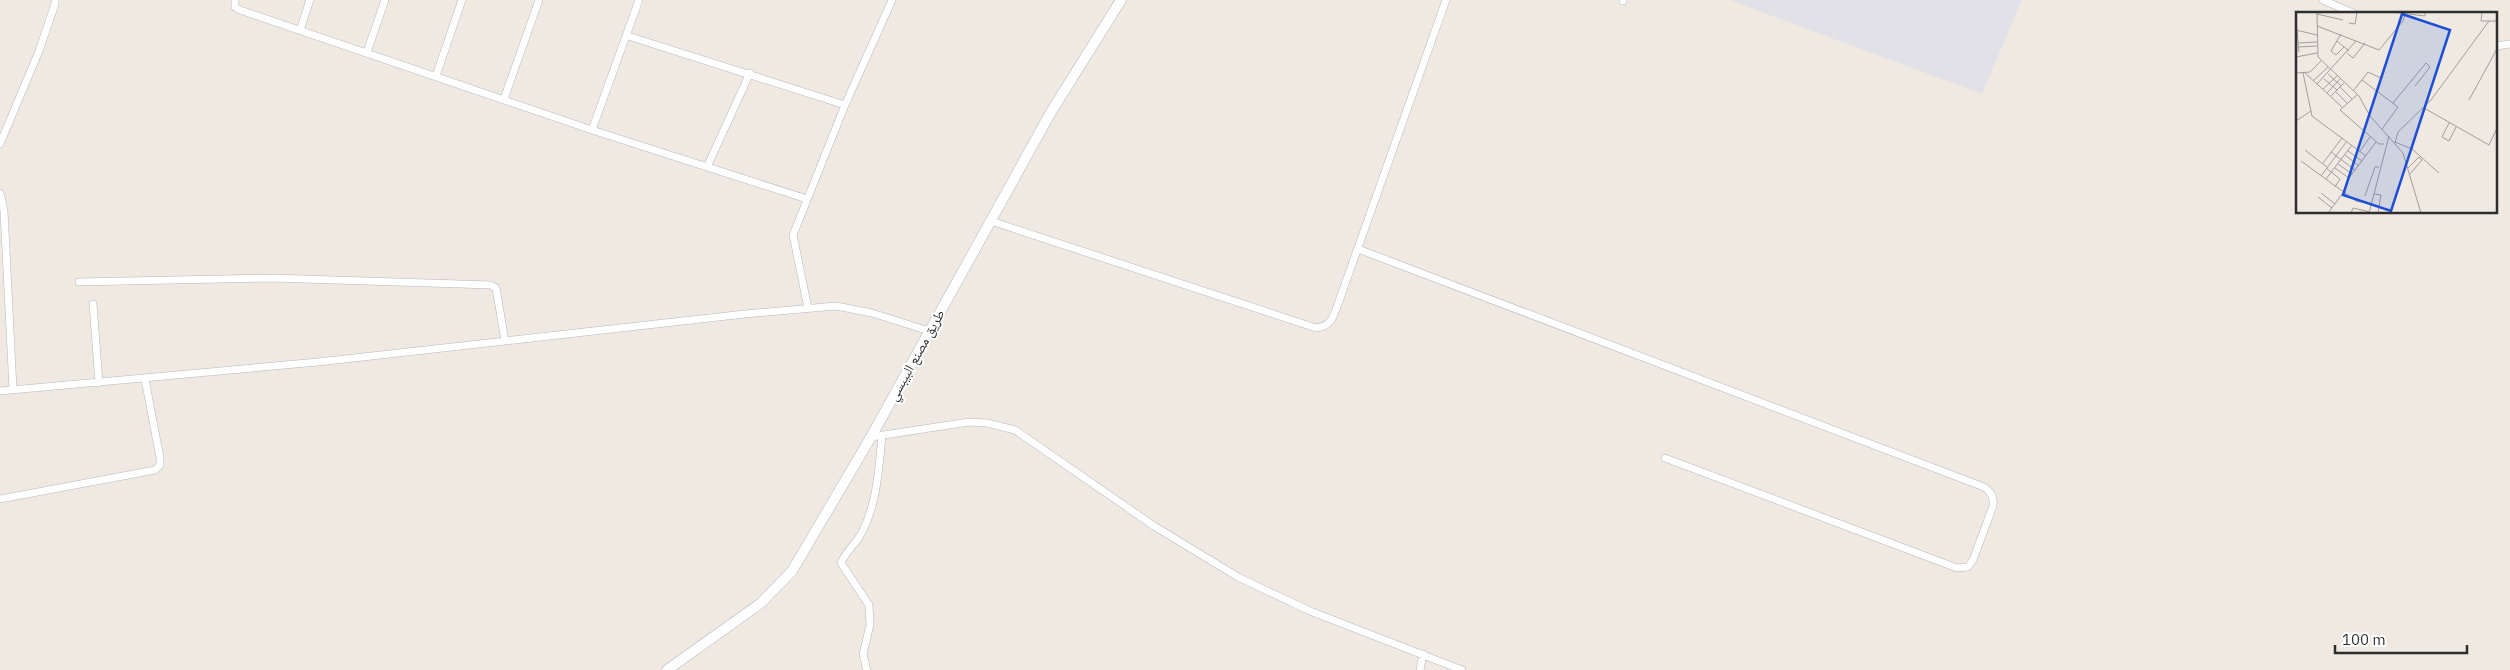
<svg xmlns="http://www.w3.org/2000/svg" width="2510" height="670" viewBox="0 0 2510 670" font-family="'IBM Plex Sans','Noto Naskh Arabic',sans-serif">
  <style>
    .industrial { fill: #e3e1e8 }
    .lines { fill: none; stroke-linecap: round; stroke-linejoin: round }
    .street-casing { stroke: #b4b7c1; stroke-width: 8 }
    .secondary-casing { stroke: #b4b7c1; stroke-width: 11 }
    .street { stroke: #fff; stroke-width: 7 }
    .secondary { stroke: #fff; stroke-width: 10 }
    .labels { text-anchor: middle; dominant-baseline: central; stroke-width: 4; stroke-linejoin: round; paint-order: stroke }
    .street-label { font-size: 14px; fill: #2e2e2e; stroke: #fff }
    .inset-road { fill: none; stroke: #a29e99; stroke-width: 1 }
    .view { fill: #1d4ed8; fill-opacity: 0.15; stroke: #1d4ed8; stroke-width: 2.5 }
    .inset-edge { fill: none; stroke: #2e2e2e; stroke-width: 2.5 }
  </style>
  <rect width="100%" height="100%" fill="#efe9e1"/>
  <path class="industrial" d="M1730 0H2022L1982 94Z"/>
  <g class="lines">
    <g class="street-casing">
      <path id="street" d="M235 0V7L240 10 592 130 807 199
        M2323 0 2355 14
        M1623 1V0
        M300 30 310 0
        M628 36 845 105
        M2496 46 2510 44
        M367 52 385 0
        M436 76 462 0
        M504 99 539 0
        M592 130 639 0
        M0 144 39 51 55 4V0
        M707 167 750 73
        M0 193 4 211 13 389
        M991 221 1316 328C1332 326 1333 317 1338 304L1446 0
        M1358 249 1984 487C1992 493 1994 497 1993 506L1973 560 1968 567 1957 568 1665 458
        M79 282 272 278 491 285 496 288 505 341
        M93 304 99 383
        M808 308 793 235 845 105 892 0
        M0 391 318 362 745 314 836 306 872 313 929 331
        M871 437 969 422 987 423 1015 430 1154 526 1238 577 1310 611 1462 670
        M0 499 155 470 160 465V458L145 379
        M867 670 863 654 870 625 869 605 841 563C845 552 855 545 861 534 877 505 879 468 882 435
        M1420 670 1423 654"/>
    </g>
    <g class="secondary-casing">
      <path id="secondary" d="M667 670 761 603 792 571 871 437 1051 112 1121 0"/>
    </g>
    <use href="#street" class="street"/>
    <use href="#secondary" class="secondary"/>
  </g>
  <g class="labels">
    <g class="street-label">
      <text transform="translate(916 355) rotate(-61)">طريق مصنع البيبسي</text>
    </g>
  </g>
  <g transform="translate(2296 12)">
    <rect width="201" height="201" fill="#efe9e1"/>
    <path class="inset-road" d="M21 0 22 45 63 84 74 104 107 141 125 201M96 0 129 4V0M186 0 185 9H202M21 2 47 8M53 11 59 12 61 0M21 14 83 38 107 9 109 2M0 18 21 23M1 18 3 40M45 22 35 39 40 43 48 35M41 29 53 39M2 31 21 30M2 35 21 34M51 41 57 46 69 31M0 45 21 41M8 60 46 95M0 61 14 60 25 49M7 61 16 104 70 144M32 62 45 74M28 67 41 78M66 68 102 95 86 117M17 69 32 55M21 72 60 29M44 75 56 87M27 77 41 64M57 79 72 60 85 66M40 80 51 91M31 81 44 67M61 83 44 98 83 132H88M35 84 48 71M173 88 202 35M97 91 130 51 134 55 119 74M128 96 193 133 202 114M0 109 15 99M153 111 146 125 153 129 160 115M99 130 116 137 143 161M99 131 102 120 135 88 193 9M9 138 31 155M52 139 66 149M64 139 74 125M35 140 59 158M49 143 63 154M5 149 60 189 75 192M27 151 46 126M42 152 56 162M30 156 44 167 39 175M39 156 53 166 80 130M112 156 123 145 126 148 114 162M25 164 51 129M30 167 56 133M25 181 39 192M78 182 85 183 82 201M69 184 79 155H83M22 185 36 196M32 201 47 181M55 201 57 196 74 200M73 201 93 124"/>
    <path class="view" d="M106 2 154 18 95 199 47 183Z"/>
    <rect width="201" height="201" class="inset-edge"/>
  </g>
  <path d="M2335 645v8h132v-8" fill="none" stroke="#2e2e2e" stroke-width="2.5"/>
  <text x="2342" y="645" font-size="15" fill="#2e2e2e" stroke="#ffffff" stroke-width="4" paint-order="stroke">100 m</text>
</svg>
